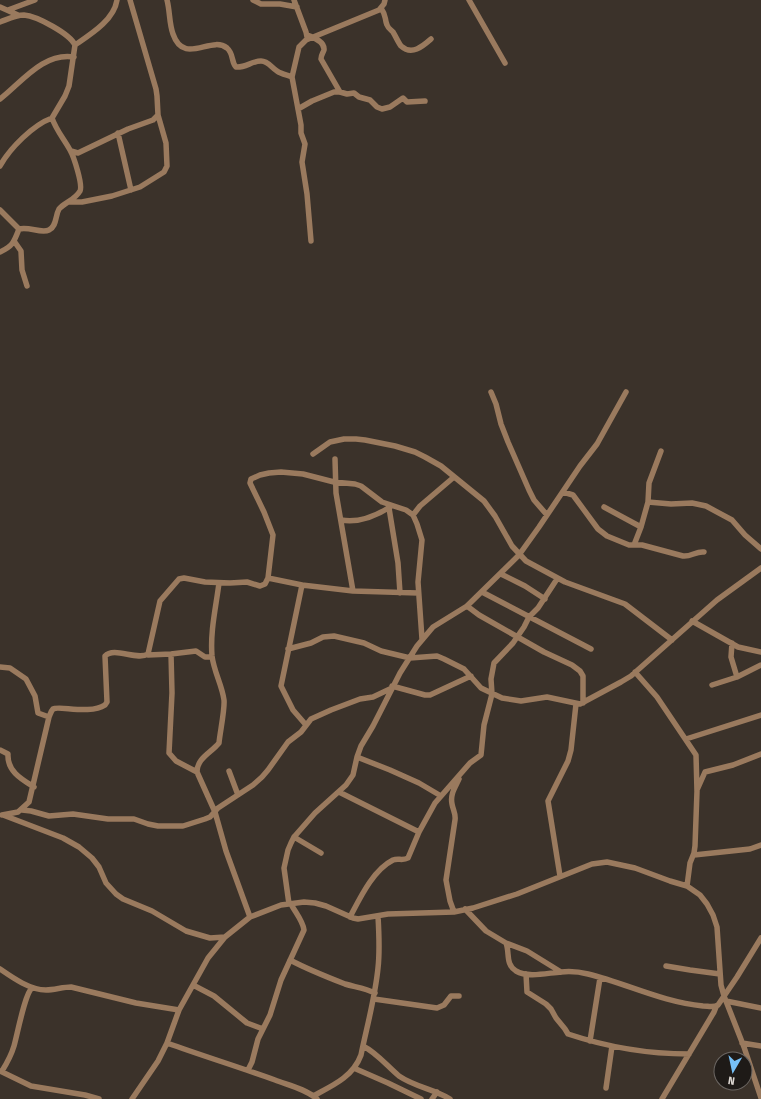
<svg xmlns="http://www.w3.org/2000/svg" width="761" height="1099" viewBox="0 0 761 1099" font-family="'Fira Sans Condensed',sans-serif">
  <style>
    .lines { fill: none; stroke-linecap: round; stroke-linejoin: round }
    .street { stroke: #9a7a5e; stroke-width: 5.5 }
  </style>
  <rect width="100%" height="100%" fill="#3b322a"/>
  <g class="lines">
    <path class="street" d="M167 0C170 11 169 23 173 34 184 66 211 35 227 48 234 54 231 62 236 67 245 68 252 61 261 61 268 61 271 67 277 71 281 74 287 75 292 77
      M253 0 261 4H280L297 7
      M294 0 306 32 307 37
      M469 0 505 63
      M0 7 18 15
      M381 8C387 17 384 17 387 25 388 28 391 30 393 32 396 37 398 42 401 46 412 56 423 46 431 39
      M8 10 35 0
      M0 22C8 19 16 15 24 15 37 16 70 34 75 45L69 86 65 96 52 118C56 130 64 139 70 150 74 157 83 185 80 191 75 200 65 202 59 209 55 216 57 226 49 230 41 234 29 226 19 229 14 242 13 246 0 252
      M307 35C312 37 325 41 324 50 323 53 321 55 321 59L340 92
      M75 45C91 34 114 20 117 0
      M0 99C21 83 43 52 74 57
      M298 109 312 101 334 92H340L347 94 354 93 359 97 370 100 377 107 382 109 390 107 403 98 407 102 425 101
      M118 133 131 190
      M71 151 78 153 128 129 153 120 158 115 157 96 156 89 130 0
      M0 166C10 148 33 125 52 118
      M69 202H82L112 196 140 187 164 172 167 166 166 143 158 115
      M0 210 19 229
      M14 241 21 251 22 270 27 286
      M311 241 307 194 302 162 305 144 301 133V125L292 77 299 47 306 40 379 10 384 4 385 0
      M491 392 496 404 501 424 508 442 529 490 534 500 547 515
      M313 454 330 442 344 439H356L365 440 395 446 415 452 425 457 441 466 484 501 495 516 512 546 526 561 565 582 625 604 672 640
      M335 459 336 493 353 591
      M563 492 573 495 598 529 607 536 629 545H642L683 556C691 557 696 551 704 552
      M648 502 671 504 692 503 706 506 732 520 745 535 761 549
      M604 507 641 527
      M389 508 398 563 400 593
      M413 515 420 506 454 477
      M341 520C358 523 376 516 390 507
      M634 545 641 527 648 502 649 483 661 451
      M501 574 525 586 545 599
      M268 578 302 585 353 591 418 593
      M219 583C216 607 210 631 212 656 214 672 222 685 224 700 225 709 220 732 219 743 211 753 197 758 197 772L215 812 226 851 250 917
      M302 585 281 686 293 710 306 725
      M482 592 591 649
      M467 606 479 615 544 652 572 665 580 671 583 676V703
      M692 621 738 647 761 652
      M732 643 731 657 737 677
      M288 649 311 643 323 637 334 636 364 643 381 651 410 658 437 656 444 659 464 669 481 688 502 698 521 701 547 697 580 704 621 682 631 676 717 600 761 568
      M171 654 172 693 169 753 176 761 197 772
      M148 655 171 654 196 651 205 657H212
      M0 667 10 668 26 679 35 696 38 713 49 717
      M635 672 657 697 696 755 697 791 695 846 694 853 690 863 687 886
      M712 685 737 677 761 665
      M392 686 425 695H430L471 676
      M686 739 761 715
      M0 750 8 754C7 771 21 779 34 787
      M357 757 390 770 419 783 441 796
      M229 771 238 795
      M697 790 705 772 733 765 761 754
      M339 792 419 832
      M22 810 31 811 49 816 73 814 108 819H134L148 824 158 826H183L205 819 210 817 218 808 253 785 262 777 268 770 288 742 301 732 311 719 331 710 360 699 373 697 392 688
      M2 815 18 812 29 802 49 717C50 715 51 711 53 709 58 705 90 715 105 705L107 702 105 656C114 646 137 661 148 654L160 601 179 579 184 578 205 582 230 583 247 582 260 586 265 584 268 578 273 535 264 512 250 483 251 479 260 475 269 473 281 472 303 474 334 482 355 484 361 486 382 502 406 510 413 515 417 524 422 540 418 582 422 639
      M3 815 63 838 79 847 92 858 99 867 106 883 116 894 123 899 152 911 186 931 210 938 225 937
      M294 837 321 853
      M694 855 750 849 761 845
      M560 876 548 801 568 761 571 750 576 704
      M289 904 284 868 288 850 291 843 294 837 315 813 346 785 353 775 357 757 361 746 373 726 400 673 417 646 433 627 467 606 519 555 539 527 580 466 597 444 626 392
      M465 909 486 931 506 943C510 953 505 964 516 971 528 978 547 973 561 972 570 971 580 972 588 974 628 984 662 1002 703 1006 708 1006 714 1008 718 1005L737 977 761 938
      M454 912 450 901 446 880 455 820C456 814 453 810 452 804 450 794 455 788 459 779
      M350 917C360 898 373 870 393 860 398 858 403 861 408 858L419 832 435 803 470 763 481 755 484 725 492 694 491 679 494 663 513 643 524 627 529 617 538 608 557 579
      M506 943 527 951 561 972
      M290 960C307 969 327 977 345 984 355 987 365 988 375 993
      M666 966 690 970 720 974
      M0 969C13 978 30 990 46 990 54 990 63 987 71 987L136 1003 179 1010
      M526 974 527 992 546 1004 551 1009 556 1018 565 1029 568 1034C607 1047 648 1054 689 1054
      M193 985 214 996 247 1023 263 1029
      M374 999 437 1008 444 1005 451 996H459
      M726 1001 761 1008
      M590 1041 600 978
      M167 1043C203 1056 239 1067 275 1080 288 1085 306 1089 317 1099
      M742 1043 761 1046
      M363 1046C377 1053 387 1066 399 1076 415 1087 434 1089 450 1099
      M355 1066 356 1069 388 1083 421 1099
      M248 1070 252 1062 258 1039 270 1015 281 980 304 930C303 921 295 912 291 904
      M0 1071 31 1086 85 1095 99 1099
      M2 1071C7 1063 11 1056 14 1046 17 1036 25 993 32 988
      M606 1088 612 1046
      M313 1096C332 1086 353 1077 361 1055 367 1026 375 998 378 968 380 951 379 933 378 916
      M132 1099 158 1061 167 1043 179 1010 208 958 225 937 250 917 281 905 304 902 315 903 326 906 353 918 358 919 388 914 454 912 473 908 517 894 592 864 607 862 635 868 670 881 687 886 700 895 707 904 713 915 717 927 721 985 724 996 744 1047 761 1098
      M432 1099 437 1092
      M662 1099 714 1012 716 1007"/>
  </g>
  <g transform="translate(733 1071) rotate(189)"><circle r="19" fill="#1e1a17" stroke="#6b6662"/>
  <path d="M0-3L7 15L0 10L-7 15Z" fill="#76c0f7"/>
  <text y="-6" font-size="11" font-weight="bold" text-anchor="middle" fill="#ded8d3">N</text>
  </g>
</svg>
